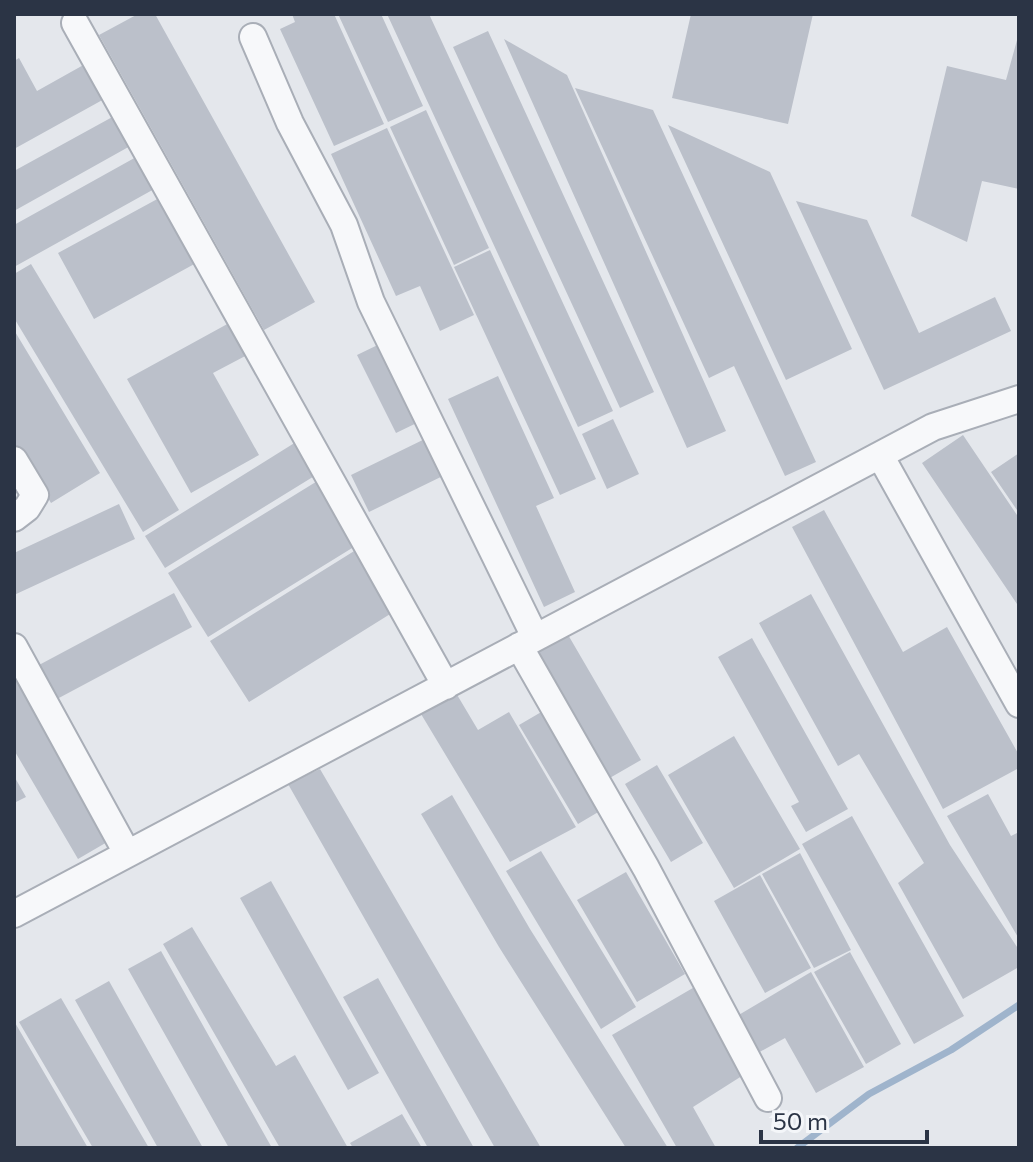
<svg xmlns="http://www.w3.org/2000/svg" width="1033" height="1162" viewBox="0 0 1033 1162" font-family="Commissioner,sans-serif">
  <style>
    .lines { fill: none; stroke-linecap: round; stroke-linejoin: round }
    .stream { stroke: #9fb4cc; stroke-width: 7 }
    .building { fill: #bbc0ca }
    .minor-casing { stroke: #a9aeb7; stroke-width: 30 }
    .minor { stroke: #f7f8fa; stroke-width: 26 }
  </style>
  <rect width="100%" height="100%" fill="#e4e7ec"/>
  <g class="lines">
    <path class="stream" d="M797 1148 869 1094 951 1050 1019 1005"/>
  </g>
  <path class="building" d="M138 14H155L315 302 264 330 99 35Z
    M292 14H334L384 124 334 146 280 29 295 22Z
    M338 14H381L423 106 388 122Z
    M387 14H429L613 411 578 427Z
    M691 14H813L788 124 672 98Z
    M488 31 654 392 620 408 453 47Z
    M1019 33V189L982 181 967 242 911 216 947 66 1006 80Z
    M504 39 567 75 726 431 687 448Z
    M19 58 37 91 87 63 106 98 14 149V61Z
    M575 88 653 110 816 462 785 476 734 366 709 378Z
    M426 110 489 248 454 265 390 127Z
    M116 115 132 145 14 211V171Z
    M668 125 770 172 852 349 786 380Z
    M387 128 474 315 440 331 420 286 396 296 331 154Z
    M138 156 156 188 14 267V225Z
    M161 197 198 262 94 319 58 253Z
    M796 201 867 220 919 333 995 297 1011 331 884 390Z
    M490 250 596 479 560 495 454 267Z
    M31 264 179 510 143 532 14 318V274Z
    M231 322 249 354 213 373 259 455 191 493 127 379Z
    M14 330 100 473 51 503 14 442Z
    M388 340 427 418 396 433 357 355Z
    M498 376 554 498 536 506 575 592 544 607 448 399Z
    M613 419 639 474 607 489 582 434Z
    M435 434 453 471 369 512 351 475Z
    M963 435 1019 518V607L922 463Z
    M296 442 316 475 165 568 145 536Z
    M1019 453V513L991 472Z
    M319 480 357 545 208 637 168 573Z
    M119 504 135 539 14 595V553Z
    M824 510 903 652 947 627 1019 755V768L943 809 792 527Z
    M359 548 395 611 249 702 210 641Z
    M174 593 192 627 57 699 39 665Z
    M811 594 950 845 1019 950V967L963 999 898 883 924 863 859 754 838 766 759 623Z
    M567 633 641 760 608 779 534 652Z
    M752 638 848 809 806 832 791 806 799 802 718 657Z
    M14 667 114 838 78 859 14 750Z
    M456 693 478 730 509 712 576 827 510 862 421 714Z
    M543 711 600 811 578 824 519 725Z
    M734 736 800 849 734 888 668 775Z
    M657 765 703 843 671 862 625 784Z
    M320 769 541 1148H495L288 784Z
    M14 776 26 797 14 803Z
    M988 794 1011 836 1019 832V939L947 816Z
    M452 795 530 929 668 1148H626L499 947 421 814Z
    M852 816 964 1016 914 1044 802 844Z
    M541 851 636 1007 601 1029 506 871Z
    M800 853 851 950 814 968 762 874Z
    M626 872 685 974 637 1002 577 900Z
    M760 875 811 968 765 993 714 901Z
    M271 881 379 1073 348 1090 240 898Z
    M192 927 276 1066 295 1055 348 1148H280L163 944Z
    M161 951 272 1148H229L128 969Z
    M850 952 901 1044 866 1064 814 972Z
    M811 972 864 1067 816 1093 785 1038 756 1054 737 1016Z
    M378 978 474 1148H428L343 997Z
    M109 981 203 1148H158L75 1000Z
    M698 985 745 1074 693 1107 716 1148H677L612 1035Z
    M61 998 149 1148H93L19 1022Z
    M14 1021 88 1148H14Z
    M402 1114 422 1148H353L350 1143Z"/>
  <g class="lines">
    <g class="minor-casing">
      <path id="minor" d="M75 23 446 686
        M253 37 290 123 344 225 371 302 535 637
        M881 457 1019 704
        M14 460 35 495 27 508 14 518
        M519 646 646 868 768 1098
        M14 647 127 853
        M14 914 933 427 1019 399"/>
    </g>
    <use href="#minor" class="minor"/>
  </g>
  <rect width="1033" height="1162" fill="none" stroke="#2b3445" stroke-width="32"/>
  <path d="M761 1130v12h166v-12" fill="none" stroke="#2b3445" stroke-width="4"/>
  <text x="773" y="1130" font-size="24" fill="#2b3445" stroke="#f4f6f9" stroke-width="6" paint-order="stroke">50 m</text>
</svg>
